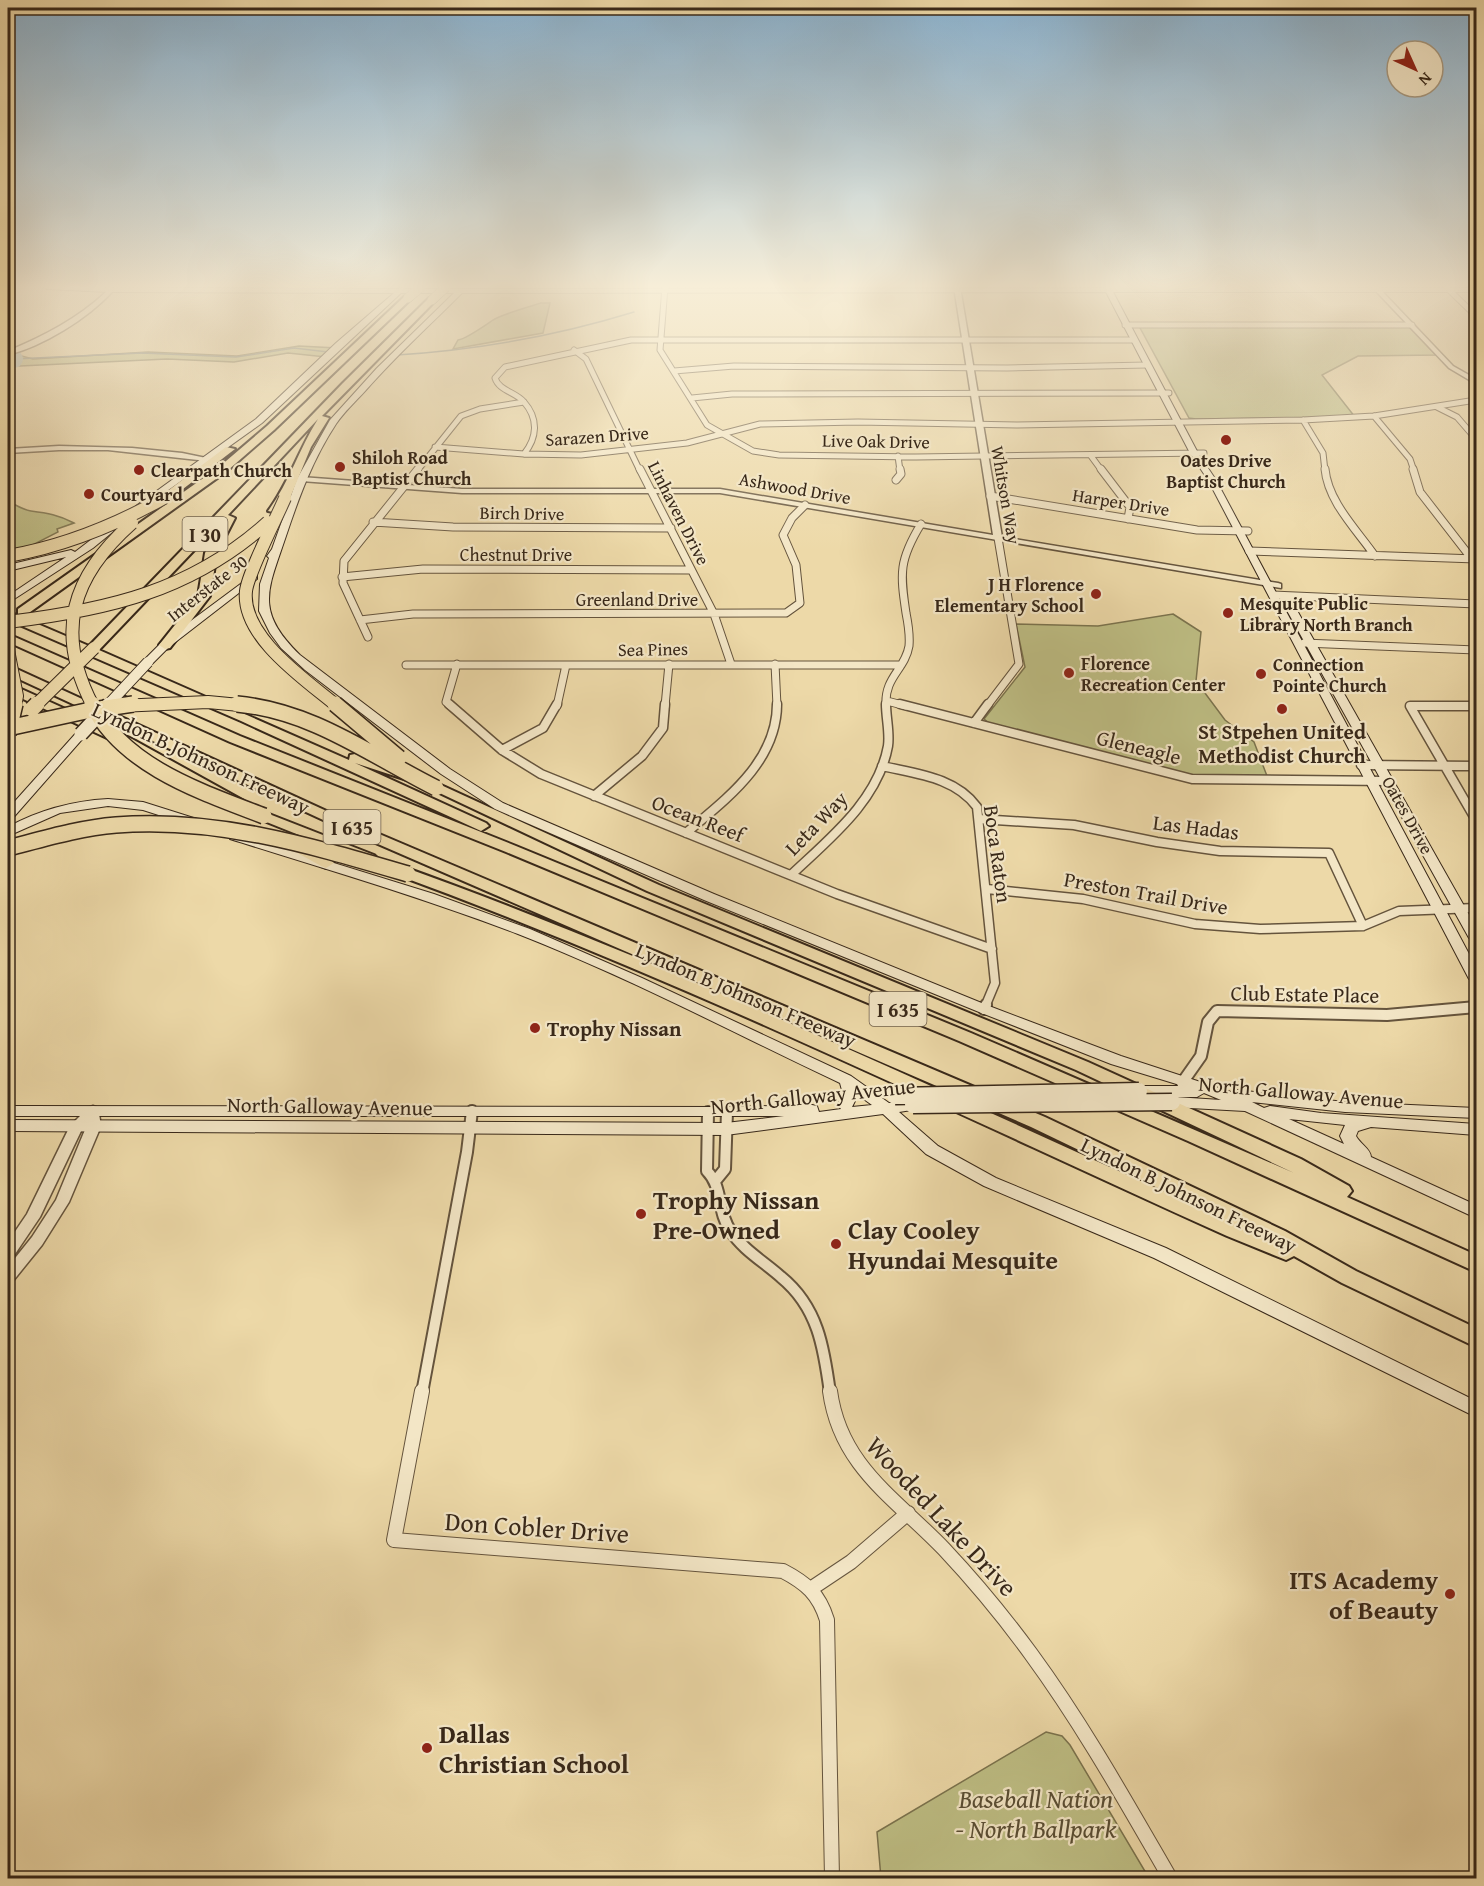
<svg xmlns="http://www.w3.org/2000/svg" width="1484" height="1886" viewBox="0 0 1484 1886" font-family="'Gentium Book Plus',serif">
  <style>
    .green { fill: #bebe84; stroke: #7b734e; stroke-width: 1.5 }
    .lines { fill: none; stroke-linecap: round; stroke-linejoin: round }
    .stream { stroke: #767e77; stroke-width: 1.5 }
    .river { stroke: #a0b7b5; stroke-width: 18 }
    .minor-far4-casing { stroke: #65543d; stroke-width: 7 }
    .minor-far3-casing { stroke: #65543d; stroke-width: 9 }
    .minor-far2-casing { stroke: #65543d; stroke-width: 11 }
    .minor-far1-casing { stroke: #65543d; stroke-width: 14 }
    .minor-casing { stroke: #65543d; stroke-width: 16 }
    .tertiary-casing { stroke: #65543d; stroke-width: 3 }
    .secondary-casing { stroke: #382819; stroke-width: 2 }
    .motorway-casing { stroke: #382819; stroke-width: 4 }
    .minor-far4 { stroke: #f3e6c6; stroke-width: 5 }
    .minor-far3 { stroke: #f3e6c6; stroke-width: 7 }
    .minor-far2 { stroke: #f3e6c6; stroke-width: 8 }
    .minor-far1 { stroke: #f3e6c6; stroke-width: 10 }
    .minor { stroke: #f3e6c6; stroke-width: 14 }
    .tertiary { fill: #f3e6c6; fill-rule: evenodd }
    .secondary { fill: #f3e6c6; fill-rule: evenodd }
    .motorway { fill: #edd9a8; fill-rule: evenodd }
    .secondary-bridge-far2-casing { stroke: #382819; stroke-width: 12; stroke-linecap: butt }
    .secondary-bridge-far1-casing { stroke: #382819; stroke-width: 16; stroke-linecap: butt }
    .secondary-bridge-casing { stroke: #382819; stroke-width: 19; stroke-linecap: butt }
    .motorway-bridge-far2-casing { stroke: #382819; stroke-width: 10; stroke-linecap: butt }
    .motorway-bridge-far1-casing { stroke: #382819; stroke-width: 14; stroke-linecap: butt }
    .motorway-bridge-casing { stroke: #382819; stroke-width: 18; stroke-linecap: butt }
    .secondary-bridge-far2 { stroke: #f3e6c6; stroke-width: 10 }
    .secondary-bridge-far1 { stroke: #f3e6c6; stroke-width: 13 }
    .secondary-bridge { stroke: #f3e6c6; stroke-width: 16 }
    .motorway-bridge-far2 { stroke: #edd9a8; stroke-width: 9 }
    .motorway-bridge-far1 { stroke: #edd9a8; stroke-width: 12 }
    .motorway-bridge { stroke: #edd9a8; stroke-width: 15 }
    .poi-dot { fill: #8f2418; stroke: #f3e6c6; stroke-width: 2 }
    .labels { text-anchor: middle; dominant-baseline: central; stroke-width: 4.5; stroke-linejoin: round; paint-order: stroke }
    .far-street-label { font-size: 18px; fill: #382819; stroke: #f3e6c6 }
    .far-poi-label { font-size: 18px; font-weight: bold; fill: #382819; stroke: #f3e6c6; text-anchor: start }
    .shield { fill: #f3e6c6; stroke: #70614d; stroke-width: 1.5 }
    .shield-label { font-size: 20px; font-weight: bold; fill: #382819 }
    .poi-label { font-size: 21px; font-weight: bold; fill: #382819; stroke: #f3e6c6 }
    .street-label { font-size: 21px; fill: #382819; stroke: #f3e6c6 }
    .near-poi-label { font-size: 26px; font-weight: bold; fill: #382819; stroke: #f3e6c6; text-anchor: start }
    .near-street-label { font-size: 26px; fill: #382819; stroke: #f3e6c6 }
    .near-park-label { font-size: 26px; font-style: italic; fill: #5a4e34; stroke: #f3e6c6 }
  </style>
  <rect width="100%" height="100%" fill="#edd9a8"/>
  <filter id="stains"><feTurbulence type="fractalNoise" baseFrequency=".00333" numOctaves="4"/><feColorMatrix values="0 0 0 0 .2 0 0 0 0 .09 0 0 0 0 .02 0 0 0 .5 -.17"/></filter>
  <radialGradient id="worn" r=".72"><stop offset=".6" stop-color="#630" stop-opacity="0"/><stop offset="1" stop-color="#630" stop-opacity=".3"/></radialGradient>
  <path class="green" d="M541 303H550L543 333 453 349 458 340C466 339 487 324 493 320 503 314 528 307 541 303Z
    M1139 326 1409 327 1436 355 1358 356 1322 375 1355 417 1196 419 1189 418Z
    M299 346 336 348 326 357 288 353 234 362 167 359 20 366 8 364V357L14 354 33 359 148 352 237 356Z
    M8 501C14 504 23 510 31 511 47 513 59 515 74 523L57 529 58 532 21 551H8Z
    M1173 614 1201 632 1196 681 1225 720 1254 742 1267 776 1197 777 989 723 984 719 1025 667 1016 624 1098 626Z
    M1046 1732 1062 1736 1070 1745 1149 1878H881L877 1832Z"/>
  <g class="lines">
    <path class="stream" d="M397 355C478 350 556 336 634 312
      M14 359 142 353 236 357 294 348 328 352"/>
    <path class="river" d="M8 359H14"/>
    <g class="minor-far4-casing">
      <path id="minor-far4" d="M665 287 660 350 707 425 753 451 779 455 916 457 1204 453
        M1446 287 1476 316
        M1125 325H1412
        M574 350 586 359 640 471
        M674 371 734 366 1007 368 1147 365
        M692 398 732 394 1169 393
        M1437 407 1457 417 1476 439
        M1374 416 1410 459 1414 471
        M1303 420 1323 453 1325 471
        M435 447 524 454 581 455 687 443 760 424 858 422 1017 425 1303 420 1374 416 1476 400
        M524 454C537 438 539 419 524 402 516 392 499 391 495 378L505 367 631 340H1134
        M898 456 900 471
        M1091 456 1102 471
        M417 471 461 416 480 409 524 402"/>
    </g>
    <g class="minor-far3-casing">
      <path id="minor-far3" d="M640 469 714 614 731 664
        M1101 469 1130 507 1128 519
        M1325 469C1328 502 1357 530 1375 556
        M1413 469 1420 492 1472 559
        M896 480 901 474 900 469
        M990 496 1197 530 1248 531
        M373 522 453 527 671 528
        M1249 551 1476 559
        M342 577 423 569 691 570
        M1273 595 1476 604
        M360 620 413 614 786 613 800 603 796 565 783 535 792 518 805 505
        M368 637 343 583 344 561 418 469
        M1304 643 1476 650
        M775 664 777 706
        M406 665H901
        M887 701 906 706
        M451 706 446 702 457 664
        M557 706 566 665
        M665 706 669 664
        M886 706C884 677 905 670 909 646 910 635 908 623 906 613 900 573 899 560 921 524
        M987 706 1019 664 998 538"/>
    </g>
    <g class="minor-far2-casing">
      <path id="minor-far2" d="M449 704 502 750 541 774 837 894 992 949
        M900 704 1192 779 1388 781
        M1476 706H1410L1476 820
        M974 723 988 704
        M502 750 543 728 557 704
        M1361 765 1476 766
        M882 766C916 774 955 777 977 807L995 983 985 1007
        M594 796 642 756 663 728 665 704
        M980 819 1074 825 1157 842 1220 851 1329 853 1363 926
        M686 833C726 799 777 762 777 704
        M791 875C829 839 878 801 888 746 890 733 886 718 886 704
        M987 889 1083 899 1195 924 1260 929 1363 926 1399 911 1476 908"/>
    </g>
    <g class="minor-far1-casing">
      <path id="minor-far1" d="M984 1009 986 1005
        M1182 1083 1201 1056 1208 1022 1217 1011 1387 1015 1476 1007
        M708 1112 707 1171C723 1187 717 1211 730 1230 743 1250 763 1261 781 1277 818 1307 824 1348 830 1393
        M716 1180 725 1169 727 1112
        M422 1393 467 1152 472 1111"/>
    </g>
    <g class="minor-casing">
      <path id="minor" d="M422 1391 394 1540 783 1571C806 1583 819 1594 827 1620L832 1878
        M830 1391C840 1466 895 1498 944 1549 975 1582 1004 1617 1031 1654 1083 1725 1126 1802 1170 1878
        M812 1588 851 1562 908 1513"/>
    </g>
    <g class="tertiary-casing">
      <path id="tertiary" d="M954 287H960L1002 537 1278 583 1281 584V588L720 493H462L301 481 297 479 301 477 462 489H720L993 535Z
        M1372 287H1378L1453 366 1476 379V384L1449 368Z
        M106 289H110L112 292C87 319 43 346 8 355V351C44 336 77 319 106 292Z
        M59 446 132 448 182 453 211 459 207 461 108 450H59L8 453V449Z
        M93 1106 98 1108 101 1126 69 1202 42 1245 13 1281 8 1283V1267L32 1237 56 1200 87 1125 82 1129 40 1217 13 1257 8 1259V1242L27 1214 70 1126 88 1108Z"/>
    </g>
    <g class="secondary-casing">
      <path id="secondary" d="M44 287 398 289 404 287 405 289H458L1104 288V287L1476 288V292H1113L1198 453 1216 480 1476 967V983L1469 979 1208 480 1190 453 1106 292 462 293C430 325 396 356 366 390 356 401 344 412 336 424 313 459 299 497 286 536 268 590 254 610 300 655L450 769 503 803 714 894 989 1006 1121 1056 1231 1092 1237 1090 1345 1102 1476 1108V1118L1345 1112 1252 1102 1264 1108 1270 1106 1321 1113 1476 1124V1135L1371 1127 1358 1131 1356 1136C1360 1144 1371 1149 1371 1157L1476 1205V1218L1245 1111 1172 1107 1167 1106 1164 1102 1167 1098 1171 1097 1134 1095 1131 1091 1134 1087 1139 1086H1183L1111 1064 979 1012 704 900 495 809 441 774 305 670 281 648 270 633 259 611 260 584 269 558 267 556 272 549 297 479 330 420 377 368 454 293H401L262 423 139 511 136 510V506L256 419 336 343 394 293 108 292 47 289ZM1204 1093 1221 1100 1175 1097H1197ZM1289 1119 1345 1125 1340 1136 1344 1144Z
        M118 519 126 521 93 548 8 603V596L66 557 8 571V565L71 550 75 552Z
        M254 574 257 575V579L169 647 152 664H144V660L161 643Z
        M1285 595 1290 598 1476 927V942L1469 938 1280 598Z
        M81 731 85 732V736L12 819 8 820V809L77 732Z
        M108 799 143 802 200 820 202 823 196 827 143 810 108 806 60 813 8 836V827C39 810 72 801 108 799Z
        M234 832 434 894 530 929 642 978 851 1076 889 1103 913 1100 918 1101 921 1105 918 1109 899 1112 938 1146 996 1178 1166 1248 1476 1401V1417L1154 1258 984 1186 926 1154 883 1114 726 1135 8 1131V1120L726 1123 784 1116H8V1106L727 1107 812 1105 817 1106 819 1112 841 1109 838 1105 843 1094 840 1083C734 1033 628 977 518 934 424 898 326 869 230 839L228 836ZM858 1095 872 1105 852 1107Z"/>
    </g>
    <g class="motorway-casing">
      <path id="motorway" d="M405 296 412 298 274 430 227 471 26 615H18V609L219 467 267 426Z
        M429 298 436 300 322 416 329 418 311 447 290 498 278 513 268 511C289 483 299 449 318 419L228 515 235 518 217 553 210 596 170 648 165 649 159 645 198 596 205 553 221 522 99 650 349 760 350 755 355 754 412 773 414 776 412 779 407 780 355 763 486 823 489 826 481 831 241 721 8 620V612L12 613 89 646 343 383Z
        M226 447 235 449 157 509H149V505Z
        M8 634 240 736 516 846 971 1033 1294 1173 1076 1070 647 891 429 788 436 784 441 785 659 885 1088 1062 1301 1159 1349 1186 1352 1191 1347 1197 1476 1255V1272L1188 1141 959 1041 506 852 230 742 8 642Z
        M8 665 344 819 1045 1117 1285 1231 1356 1271 1476 1328V1347L1342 1283 1294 1256 1286 1260 1227 1236C950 1111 675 976 389 872L387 869 389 866H401C663 960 916 1080 1170 1194L1031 1127 334 825 8 674Z
        M8 683 132 739 244 801 242 804H232L122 745 8 692Z
        M264 812 374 855 377 858 374 861H364L259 819 257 816Z
        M290 838 331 860 334 863 326 868 321 866 285 846 282 843Z"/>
    </g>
    <use href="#minor-far4" class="minor-far4"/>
    <use href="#minor-far3" class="minor-far3"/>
    <use href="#minor-far2" class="minor-far2"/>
    <use href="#minor-far1" class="minor-far1"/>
    <use href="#minor" class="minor"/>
    <use href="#tertiary" class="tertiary"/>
    <use href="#secondary" class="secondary"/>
    <use href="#motorway" class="motorway"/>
    <g class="secondary-bridge-far2-casing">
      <path id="secondary-bridge-far2" d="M107 706 148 662"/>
    </g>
    <g class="secondary-bridge-far1-casing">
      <path id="secondary-bridge-far1" d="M81 734 109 704"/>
    </g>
    <g class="secondary-bridge-casing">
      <path id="secondary-bridge" d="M895 1096 1139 1091
        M913 1105 1172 1102"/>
    </g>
    <g class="motorway-bridge-far2-casing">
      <path id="motorway-bridge-far2" d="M408 298 421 287
        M432 300 446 287"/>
    </g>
    <g class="motorway-bridge-far1-casing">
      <path id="motorway-bridge-far1" d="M285 498C276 519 248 573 246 591 241 637 306 680 337 706
        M8 556C65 546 114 526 164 498
        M8 622C107 610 192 591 268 522
        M8 650 17 696 15 706
        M35 706 94 648
        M93 706C54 632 72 576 132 523
        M119 706 208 702 250 706"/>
    </g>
    <g class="motorway-bridge-casing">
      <path id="motorway-bridge" d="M92 704C124 767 202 792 264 816
        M237 704C313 711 370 755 436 788
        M335 704 399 758
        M32 709 37 704
        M8 728 86 711 133 704
        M8 734 15 704
        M8 848C43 839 79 828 116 825 216 817 312 846 408 874"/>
    </g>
    <use href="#secondary-bridge-far2" class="secondary-bridge-far2"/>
    <use href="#secondary-bridge-far1" class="secondary-bridge-far1"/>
    <use href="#secondary-bridge" class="secondary-bridge"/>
    <use href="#motorway-bridge-far2" class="motorway-bridge-far2"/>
    <use href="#motorway-bridge-far1" class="motorway-bridge-far1"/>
    <use href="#motorway-bridge" class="motorway-bridge"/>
  </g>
  <linearGradient id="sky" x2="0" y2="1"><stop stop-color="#8bb5d4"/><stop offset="0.52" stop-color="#f7eed8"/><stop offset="1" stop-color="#f7eed8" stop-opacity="0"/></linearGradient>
  <rect width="1484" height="551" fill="url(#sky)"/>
  <g class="poi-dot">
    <circle cx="1226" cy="440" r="6"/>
    <circle cx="340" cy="467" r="6"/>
    <circle cx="139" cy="470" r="6"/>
    <circle cx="89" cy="494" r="6"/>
    <circle cx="1096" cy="594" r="6"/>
    <circle cx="1228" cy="613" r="6"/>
    <circle cx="1069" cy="673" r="6"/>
    <circle cx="1261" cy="674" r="6"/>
    <circle cx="1282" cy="709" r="6"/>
    <circle cx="535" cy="1028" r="6"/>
    <circle cx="641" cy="1214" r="6"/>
    <circle cx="836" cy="1244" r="6"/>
    <circle cx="1450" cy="1594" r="6"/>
    <circle cx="427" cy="1748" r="6"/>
  </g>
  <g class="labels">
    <g class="far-street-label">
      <text transform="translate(597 436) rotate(-4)">Sarazen Drive</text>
      <text transform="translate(876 441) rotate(1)">Live Oak Drive</text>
      <text transform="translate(795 488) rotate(10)">Ashwood Drive</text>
      <text transform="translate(1006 495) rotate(80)">Whitson Way</text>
      <text transform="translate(1121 502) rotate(9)">Harper Drive</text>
      <text transform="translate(522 513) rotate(1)">Birch Drive</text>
      <text transform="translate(679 513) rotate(63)">Linhaven Drive</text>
      <text x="516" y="554">Chestnut Drive</text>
      <text transform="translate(207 588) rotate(-38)">Interstate 30</text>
      <text x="637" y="599">Greenland Drive</text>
      <text transform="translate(653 649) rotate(-1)">Sea Pines</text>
      <text transform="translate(1408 815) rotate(61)">Oates Drive</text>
    </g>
    <g class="far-poi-label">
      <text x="352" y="457">Shiloh Road<tspan x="352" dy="21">Baptist Church</tspan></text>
      <text x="1226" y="460" text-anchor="middle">Oates Drive<tspan x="1226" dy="21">Baptist Church</tspan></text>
      <text x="151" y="470">Clearpath Church</text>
      <text x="101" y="494">Courtyard</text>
      <text x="1084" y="584" text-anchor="end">J H Florence<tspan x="1084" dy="21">Elementary School</tspan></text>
      <text x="1240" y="603">Mesquite Public<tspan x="1240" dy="21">Library North Branch</tspan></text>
      <text x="1081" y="663">Florence<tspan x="1081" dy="21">Recreation Center</tspan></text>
      <text x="1273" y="664">Connection<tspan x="1273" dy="21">Pointe Church</tspan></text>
    </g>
    <g class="shield">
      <rect x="182.5" y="517" width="45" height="34" rx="4.5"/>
      <rect x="323.5" y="810" width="57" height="34" rx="4.5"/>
      <rect x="869.5" y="992" width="57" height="34" rx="4.5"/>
    </g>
    <g class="shield-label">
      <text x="205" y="534">I 30</text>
      <text x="352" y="827">I 635</text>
      <text x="898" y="1009">I 635</text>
    </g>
    <g class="poi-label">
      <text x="1282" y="731">St Stpehen United<tspan x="1282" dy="24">Methodist Church</tspan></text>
      <text x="547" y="1028" text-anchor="start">Trophy Nissan</text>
    </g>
    <g class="street-label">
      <text transform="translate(1139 747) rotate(14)">Gleneagle</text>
      <text transform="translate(201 758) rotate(25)">Lyndon B Johnson Freeway</text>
      <text transform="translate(698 818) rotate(21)">Ocean Reef</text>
      <text transform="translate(816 823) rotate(-46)">Leta Way</text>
      <text transform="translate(1196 827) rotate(7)">Las Hadas</text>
      <text transform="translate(998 854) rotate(82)">Boca Raton</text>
      <text transform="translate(1146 893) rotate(10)">Preston Trail Drive</text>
      <text transform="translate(1305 994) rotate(1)">Club Estate Place</text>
      <text transform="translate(746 995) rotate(23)">Lyndon B Johnson Freeway</text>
      <text transform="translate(1301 1092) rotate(5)">North Galloway Avenue</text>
      <text transform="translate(813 1096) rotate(-6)">North Galloway Avenue</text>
      <text transform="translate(330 1106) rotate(1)">North Galloway Avenue</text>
      <text transform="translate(1189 1195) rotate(26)">Lyndon B Johnson Freeway</text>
    </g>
    <g class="near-poi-label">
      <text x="653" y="1199">Trophy Nissan<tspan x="653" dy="30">Pre-Owned</tspan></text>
      <text x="848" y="1229">Clay Cooley<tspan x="848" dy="30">Hyundai Mesquite</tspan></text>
      <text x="1438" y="1579" text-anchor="end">ITS Academy<tspan x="1438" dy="30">of Beauty</tspan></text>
      <text x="439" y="1733">Dallas<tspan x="439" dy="30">Christian School</tspan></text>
    </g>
    <g class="near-street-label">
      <text transform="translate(942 1516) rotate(47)">Wooded Lake Drive</text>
      <text transform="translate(537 1527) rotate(4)">Don Cobler Drive</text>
    </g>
    <g class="near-park-label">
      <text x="1036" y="1798">Baseball Nation<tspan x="1036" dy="30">- North Ballpark</tspan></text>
    </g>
  </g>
  <rect width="1484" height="1886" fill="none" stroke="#edd9a8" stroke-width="30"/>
  <rect x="9" y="9" width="1466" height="1868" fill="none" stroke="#382819" stroke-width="3"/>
  <rect x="15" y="15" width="1454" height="1856" fill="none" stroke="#382819" stroke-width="1.5"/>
  <g transform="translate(1415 69) rotate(135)"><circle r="28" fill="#f3e6c6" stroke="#a89a81" stroke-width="1.5"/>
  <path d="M0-4.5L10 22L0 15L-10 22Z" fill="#8f2418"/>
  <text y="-9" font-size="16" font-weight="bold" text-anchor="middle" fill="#382819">N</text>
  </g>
  <rect width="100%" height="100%" filter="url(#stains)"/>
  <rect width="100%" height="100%" fill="url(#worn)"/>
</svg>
